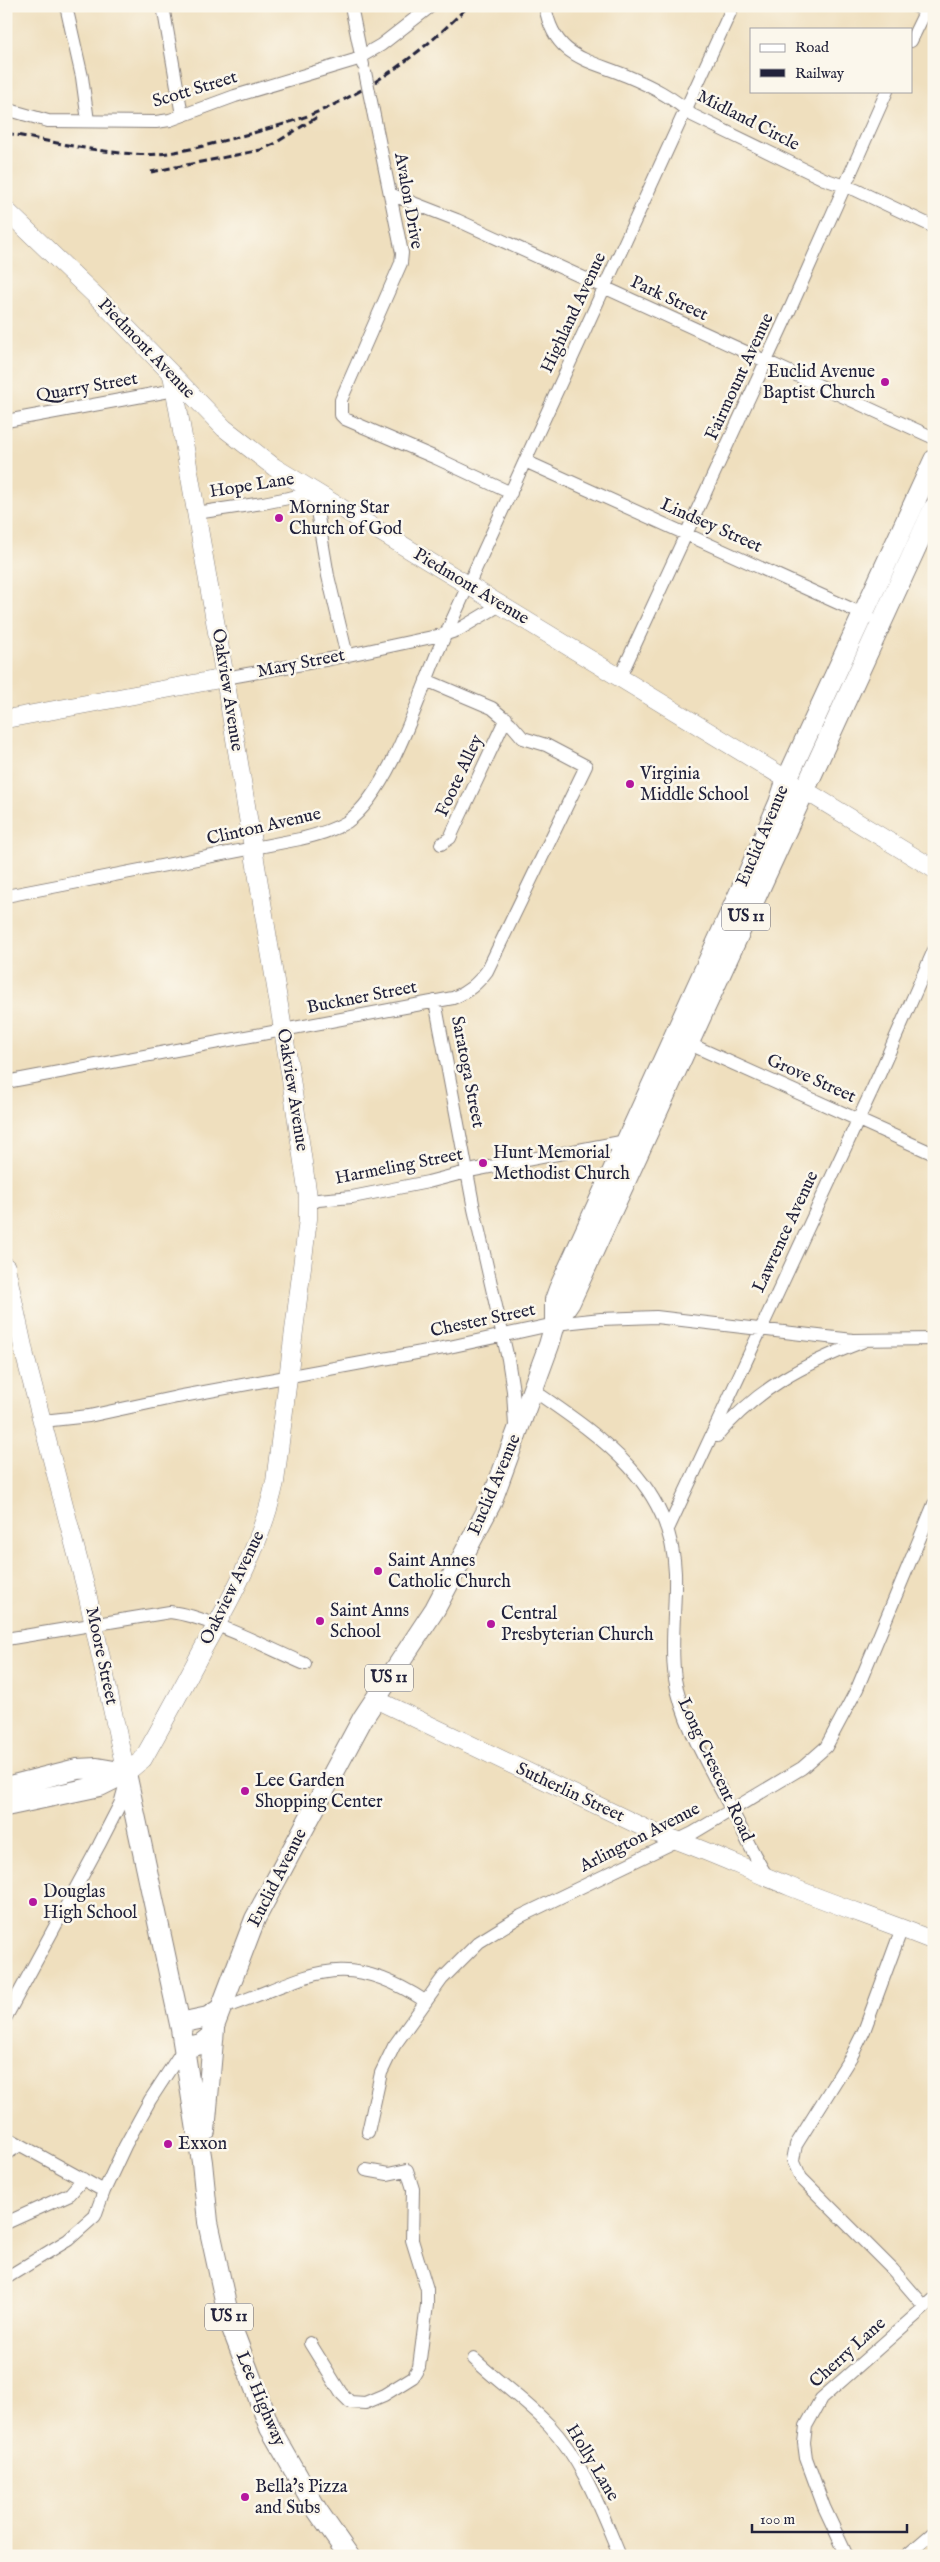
<svg xmlns="http://www.w3.org/2000/svg" width="940" height="2562" viewBox="0 0 940 2562" font-family="'IM FELL English',serif">
  <style>
    .lines { fill: none; stroke-linecap: round; stroke-linejoin: round }
    .street-casing { stroke: #88807c; stroke-width: 14 }
    .secondary-casing { stroke: #88807c; stroke-width: 19 }
    .primary-casing { stroke: #88807c; stroke-width: 22 }
    .street { stroke: #fff; stroke-width: 12 }
    .secondary { stroke: #fff; stroke-width: 18 }
    .primary { stroke: #fff; stroke-width: 20 }
    .rail { stroke: #22223b; stroke-width: 3; stroke-dasharray: 8 4; stroke-linecap: butt }
    .street-bridge-casing { stroke: #88807c; stroke-width: 14; stroke-linecap: butt }
    .street-bridge { stroke: #fff; stroke-width: 12 }
    .poi-dot { fill: #b5179e; stroke: #fbf7ec; stroke-width: 2 }
    .labels { text-anchor: middle; dominant-baseline: central; stroke-width: 5; stroke-linejoin: round; paint-order: stroke }
    .shield { fill: #fbf7ec; stroke: #636270; stroke-width: 1 }
    .shield-label { font-size: 16px; font-weight: bold; fill: #22223b }
    .street-label { font-size: 18px; fill: #22223b; stroke: #fbf7ec }
    .poi-label { font-size: 18px; fill: #22223b; stroke: #fbf7ec; text-anchor: start }
  </style>
  <rect width="100%" height="100%" fill="#fbf7ec"/>
  <filter id="ink" filterUnits="userSpaceOnUse"><feTurbulence type="fractalNoise" baseFrequency=".02" numOctaves="2"/><feDisplacementMap in="SourceGraphic" scale="10" xChannelSelector="R" yChannelSelector="G"/><feConvolveMatrix kernelMatrix="1 2 1 2 8 2 1 2 1" color-interpolation-filters="sRGB"/></filter>
  <filter id="wash" filterUnits="userSpaceOnUse"><feTurbulence type="fractalNoise" baseFrequency=".0096" numOctaves="4" result="noise"/><feDisplacementMap in="SourceGraphic" scale="20" xChannelSelector="R" yChannelSelector="G"/><feGaussianBlur stdDeviation="1.12" result="paint"/><feColorMatrix in="noise" values="0 0 0 0 0 0 0 0 0 0 0 0 0 0 0 0 0 1.4 0 .05"/><feComposite in="paint" operator="in"/></filter>
  <g filter="url(#wash)">
    <rect width="100%" height="100%" fill="#efdfbe"/>
  </g>
  <g filter="url(#ink)">
    <g class="lines">
      <g class="street-casing">
        <path id="street" d="M66 6 82 77 88 121
          M163 6 182 115
          M351 6 363 65
          M545 6C554 58 587 59 627 76 651 86 673 97 692 115L824 179 856 190 934 227
          M915 6 934 15
          M911 41 928 6
          M6 109 48 121 156 122 170 120 235 96 355 60 381 45 431 6
          M373 111 402 253 401 263 341 400V415L345 419 436 458 511 493
          M390 194 457 220 934 438
          M6 421 175 390
          M525 461 869 617
          M196 513 263 503 314 493 328 576 347 656
          M620 677 791 307 887 91
          M225 678 330 659 446 634 458 630 500 605
          M441 844 450 838 454 829 506 718
          M6 896 300 839C317 835 332 831 347 822 389 792 418 699 438 651L733 6
          M435 1001 474 1209 508 1359 513 1391 515 1426
          M683 1041 934 1154
          M6 1082 453 998C468 992 477 984 487 971L586 766 546 745 523 738 510 723 492 708 426 680
          M308 1205 318 1200 352 1197 428 1182 474 1170 631 1140
          M533 1390C600 1436 672 1484 675 1573 676 1608 670 1644 675 1679 682 1723 712 1772 732 1811 744 1833 754 1857 768 1878
          M43 1421 89 1416 177 1397 449 1347 555 1324 601 1319 656 1317 853 1340 934 1339
          M717 1436C758 1388 804 1364 862 1342
          M668 1529 879 1075 934 950
          M6 1639 170 1612C207 1616 268 1648 305 1664
          M902 1928 864 2031 852 2055 796 2145 793 2160 801 2178 893 2270 925 2307
          M220 2009C307 1980 338 1944 425 2001
          M6 2017 99 1845 120 1804 125 1786
          M368 2132 381 2073 394 2046 442 1979 479 1942 521 1916 693 1833 802 1768 826 1747 857 1689 934 1504
          M6 2137 104 2191
          M6 2154 20 2145
          M6 2223 70 2194 83 2179
          M6 2278 68 2240 95 2216 104 2191 125 2146 150 2100 184 2048
          M310 2343 341 2393 350 2402 365 2403 384 2395 413 2377 419 2367 427 2305V2289L412 2240 413 2189 407 2170 388 2174 366 2170
          M474 2359C498 2382 526 2401 549 2425 583 2461 601 2511 620 2556
          M847 2556 824 2507 806 2458 804 2443 806 2426 821 2399 934 2299
          M906 2556 934 2532"/>
      </g>
      <g class="secondary-casing">
        <path id="secondary" d="M6 210 100 300 224 428 274 467 934 869
          M6 719 225 678
          M6 1267 25 1356 87 1593 126 1773 143 1759C164 1722 184 1685 204 1647 234 1594 262 1542 275 1482L308 1219V1197L290 1072 225 678 172 374
          M375 1699 653 1832C701 1847 745 1869 791 1887 838 1906 887 1922 934 1941"/>
      </g>
      <g class="primary-casing">
        <path id="primary" d="M555 1324 570 1302 934 508
          M126 1773 181 2029 202 2162 208 2222 230 2323 270 2428 317 2510 349 2556
          M6 1787 77 1769 97 1768 126 1773
          M6 1806 100 1786 126 1773
          M180 2023 208 2017 220 2009
          M184 2048 201 2044 210 2037 255 1919 363 1718 435 1609 491 1503 549 1345 555 1324V1300L559 1289 744 883 779 803 787 779 934 460
          M205 2131 214 2029"/>
      </g>
      <use href="#street" class="street"/>
      <use href="#secondary" class="secondary"/>
      <use href="#primary" class="primary"/>
      <path class="rail" d="M6 133C48 141 91 151 133 154 165 157 200 147 230 139 261 131 291 123 320 111 375 87 427 49 468 6
        M151 172 261 150 274 144 317 117"/>
      <g class="street-bridge-casing">
        <path id="street-bridge" d="M365 72 373 111"/>
      </g>
      <use href="#street-bridge" class="street-bridge"/>
    </g>
  </g>
  <g class="poi-dot">
    <circle cx="885" cy="382" r="5"/>
    <circle cx="279" cy="518" r="5"/>
    <circle cx="630" cy="784" r="5"/>
    <circle cx="483" cy="1163" r="5"/>
    <circle cx="378" cy="1571" r="5"/>
    <circle cx="320" cy="1621" r="5"/>
    <circle cx="491" cy="1624" r="5"/>
    <circle cx="245" cy="1791" r="5"/>
    <circle cx="33" cy="1902" r="5"/>
    <circle cx="168" cy="2144" r="5"/>
    <circle cx="245" cy="2497" r="5"/>
  </g>
  <g class="labels">
    <g class="shield">
      <rect x="722" y="903.5" width="48" height="27" rx="4"/>
      <rect x="365" y="1664.5" width="48" height="27" rx="4"/>
      <rect x="205" y="2303.5" width="48" height="27" rx="4"/>
    </g>
    <g class="shield-label">
      <text x="746" y="917">US 11</text>
      <text x="389" y="1678">US 11</text>
      <text x="229" y="2317">US 11</text>
    </g>
    <g class="street-label">
      <text transform="translate(195 90) rotate(-17)">Scott Street</text>
      <text transform="translate(748 121) rotate(27)">Midland Circle</text>
      <text transform="translate(408 201) rotate(80)">Avalon Drive</text>
      <text transform="translate(669 299) rotate(25)">Park Street</text>
      <text transform="translate(574 313) rotate(-65)">Highland Avenue</text>
      <text transform="translate(146 349) rotate(46)">Piedmont Avenue</text>
      <text transform="translate(740 377) rotate(-65)">Fairmount Avenue</text>
      <text transform="translate(87 388) rotate(-10)">Quarry Street</text>
      <text transform="translate(252 486) rotate(-9)">Hope Lane</text>
      <text transform="translate(711 526) rotate(24)">Lindsey Street</text>
      <text transform="translate(471 587) rotate(31)">Piedmont Avenue</text>
      <text transform="translate(301 664) rotate(-11)">Mary Street</text>
      <text transform="translate(227 690) rotate(81)">Oakview Avenue</text>
      <text transform="translate(460 776) rotate(-65)">Foote Alley</text>
      <text transform="translate(264 827) rotate(-13)">Clinton Avenue</text>
      <text transform="translate(763 836) rotate(-67)">Euclid Avenue</text>
      <text transform="translate(362 998) rotate(-11)">Buckner Street</text>
      <text transform="translate(467 1072) rotate(79)">Saratoga Street</text>
      <text transform="translate(811 1079) rotate(24)">Grove Street</text>
      <text transform="translate(292 1090) rotate(81)">Oakview Avenue</text>
      <text transform="translate(399 1167) rotate(-11)">Harmeling Street</text>
      <text transform="translate(786 1232) rotate(-65)">Lawrence Avenue</text>
      <text transform="translate(483 1321) rotate(-12)">Chester Street</text>
      <text transform="translate(495 1485) rotate(-67)">Euclid Avenue</text>
      <text transform="translate(233 1588) rotate(-64)">Oakview Avenue</text>
      <text transform="translate(101 1656) rotate(78)">Moore Street</text>
      <text transform="translate(715 1770) rotate(65)">Long Crescent Road</text>
      <text transform="translate(570 1793) rotate(25)">Sutherlin Street</text>
      <text transform="translate(640 1838) rotate(-27)">Arlington Avenue</text>
      <text transform="translate(278 1878) rotate(-63)">Euclid Avenue</text>
      <text transform="translate(848 2353) rotate(-42)">Cherry Lane</text>
      <text transform="translate(260 2399) rotate(67)">Lee Highway</text>
      <text transform="translate(592 2463) rotate(59)">Holly Lane</text>
    </g>
    <g class="poi-label">
      <text x="875" y="372" text-anchor="end">Euclid Avenue<tspan x="875" dy="21">Baptist Church</tspan></text>
      <text x="289" y="508">Morning Star<tspan x="289" dy="21">Church of God</tspan></text>
      <text x="640" y="774">Virginia<tspan x="640" dy="21">Middle School</tspan></text>
      <text x="493" y="1153">Hunt Memorial<tspan x="493" dy="21">Methodist Church</tspan></text>
      <text x="388" y="1561">Saint Annes<tspan x="388" dy="21">Catholic Church</tspan></text>
      <text x="330" y="1611">Saint Anns<tspan x="330" dy="21">School</tspan></text>
      <text x="501" y="1614">Central<tspan x="501" dy="21">Presbyterian Church</tspan></text>
      <text x="255" y="1781">Lee Garden<tspan x="255" dy="21">Shopping Center</tspan></text>
      <text x="43" y="1892">Douglas<tspan x="43" dy="21">High School</tspan></text>
      <text x="178" y="2144">Exxon</text>
      <text x="255" y="2487">Bella's Pizza<tspan x="255" dy="21">and Subs</tspan></text>
    </g>
  </g>
  <rect width="940" height="2562" fill="none" stroke="#fbf7ec" stroke-width="25"/>
  <rect x="750" y="28" width="162" height="65" fill="#fbf7ec" stroke="#a4a2a5"/>
  <rect x="760" y="44" width="25" height="8" fill="#ffffff" stroke="#a4a2a5"/>
  <text x="795" y="52" font-size="15" fill="#22223b">Road</text>
  <rect x="760" y="69" width="25" height="8" fill="#22223b" stroke="#a4a2a5"/>
  <text x="795" y="78" font-size="15" fill="#22223b">Railway</text>
  <path d="M752 2524v8h155v-8" fill="none" stroke="#22223b" stroke-width="2.5"/>
  <text x="760" y="2524" font-size="15" fill="#22223b" stroke="#fbf7ec" stroke-width="4" paint-order="stroke">100 m</text>
</svg>
